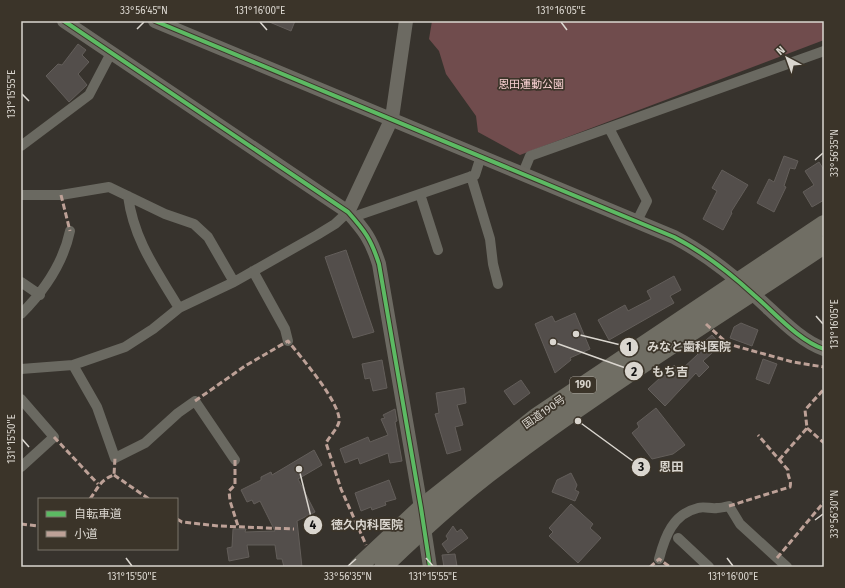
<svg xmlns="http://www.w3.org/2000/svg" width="845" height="588" viewBox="0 0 845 588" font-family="'Fira Sans','Noto Sans JP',sans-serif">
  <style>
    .green { fill: #704c4d }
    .building { fill: #534e4b; stroke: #635e5a }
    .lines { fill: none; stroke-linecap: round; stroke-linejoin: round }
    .street { stroke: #6a6961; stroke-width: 10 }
    .secondary { stroke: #6c6a62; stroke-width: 14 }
    .highway { stroke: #706e64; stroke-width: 18 }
    .quiet { stroke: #bda197; stroke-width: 3; stroke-dasharray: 6 3; stroke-linecap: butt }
    .cycleway-casing { stroke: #3b3429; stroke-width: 6 }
    .cycleway { stroke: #5cba63; stroke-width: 4 }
    .ticks { fill: none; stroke: #dad6cf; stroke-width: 1.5 }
    .labels { text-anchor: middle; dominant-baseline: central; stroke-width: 3.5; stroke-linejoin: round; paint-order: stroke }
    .shield { fill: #3b3429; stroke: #aaa59d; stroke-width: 1 }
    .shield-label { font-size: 10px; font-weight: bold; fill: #dad6cf }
    .park-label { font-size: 11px; fill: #f9d1d2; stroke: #3b3429 }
    .street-label { font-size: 11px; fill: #dad6cf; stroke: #3b3429 }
    .leader { fill: none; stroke: #dad6cf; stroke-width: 1.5 }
    .callout-dot { fill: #dad6cf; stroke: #3b3429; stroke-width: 1.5 }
    .mark-label { font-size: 12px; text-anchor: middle; font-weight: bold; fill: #111 }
    .callout-label { font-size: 12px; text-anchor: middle; font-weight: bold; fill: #dad6cf; stroke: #3b3429; stroke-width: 3.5; stroke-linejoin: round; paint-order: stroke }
    .neatline { fill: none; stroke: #dad6cf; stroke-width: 1.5 }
    .ticks-label { font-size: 10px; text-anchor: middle; fill: #dad6cf }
  </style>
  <rect width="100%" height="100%" fill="#37332d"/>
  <path class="green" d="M432 21H824V40L520 155 478 132 476 116 446 74 439 51 429 39Z"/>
  <path class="building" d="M267 21H295L291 31Z
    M78 44 86 50 82 55 89 62 78 74 87 85 69 102 46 76 58 64 62 65Z
    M784 156 798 161 795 169 790 168 784 186 786 187 774 212 757 203 769 179 774 182Z
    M819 162 824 170V200L812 207 803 192 814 185 805 171Z
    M722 170 748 185 731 212 732 213 723 230 703 219 717 191 712 188Z
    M346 250 374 332 353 338 325 257Z
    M674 276 681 290 670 296 674 303 609 340 598 320 625 305 628 311 651 299 647 291Z
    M575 313 590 349 570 358 571 360 555 373 535 324 552 316 555 322Z
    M741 323 758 330 752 346 730 338 734 327Z
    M712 335 721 345 703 361 709 367 699 377 696 373 665 406 648 389 674 365 680 371 698 354 694 350Z
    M763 359 777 364 769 384 756 379Z
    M382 360 387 388 373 391 370 378 365 379 362 364Z
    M521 380 530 393 514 405 504 391Z
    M464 388 466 403 457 405 463 425 455 427 461 450 447 454 435 414 439 413 436 393Z
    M656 408 685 445 673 454 652 459 632 433 639 427 637 423Z
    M395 409 397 421 395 422 402 461 390 463 388 453 360 464 358 458 345 463 340 449 368 437 370 442 388 435 381 419 385 418 383 415Z
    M314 450 322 465 298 479 315 512 297 521 302 567H284L282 559H277L275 545H247L249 557 229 561 227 548 232 547 233 529H246L245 532 275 531 260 501 254 504 252 500 247 502 241 490 261 480V477L271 472 272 475Z
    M571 473 577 485 575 490 579 492 575 501 552 492 557 480Z
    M389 480 396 499 385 502 386 505 372 510 371 507 361 511 355 493Z
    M571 504 593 524 590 528 601 538 578 563 549 536 553 532 549 528Z
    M453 526 457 532 461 529 468 538 448 553 442 544 448 539 446 536Z
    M455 554 457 566 444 567 442 555Z"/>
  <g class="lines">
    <path class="street" d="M609 128 647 201 637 221
      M21 146 89 95 111 53
      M523 173 530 156 824 51
      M471 176 490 239 493 264 498 284
      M420 194 438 250
      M21 195H61L109 187 165 214 194 224 208 237 234 282
      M128 196C134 241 157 271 179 308
      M353 217 475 175 481 156
      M253 271 285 329 288 341
      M21 282 40 295
      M21 314C45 290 63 264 70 231
      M73 365 97 407 115 458 145 443 178 413 195 401 235 460
      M21 369 73 365 125 347 153 329 179 308 234 282 317 235 335 224 348 212
      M21 399 54 437 21 467
      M678 538 709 567
      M659 559C665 536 673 514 698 508 704 506 711 509 717 508 721 508 725 507 729 506L740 524 787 567"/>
    <path class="secondary" d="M64 21 348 212C365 231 371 239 379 264L421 508 430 567
      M155 21 674 237C703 252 730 273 754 295 774 312 799 341 824 349
      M348 212 392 118 406 21"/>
    <path class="highway" d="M358 567 421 508 536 417 824 224
      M383 567C416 535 451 503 487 475 594 392 711 321 824 245"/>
    <path class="quiet" d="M61 195 70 231
      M706 324 728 344 793 362 824 367
      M195 401 245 366 288 341C300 356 342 404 339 422 337 429 330 436 326 443L341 489 366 545
      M807 428 824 443
      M54 437 98 484
      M235 460V485L229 491 230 501 238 526
      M779 460 807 428 805 410 824 389
      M114 475 149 499
      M90 499C98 488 100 480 114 475L115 458
      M729 506 790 487C792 480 787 477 788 470L758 435
      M177 519 182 522 218 526 294 529
      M21 524 39 526
      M777 558 824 502
      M650 567 659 559 670 567"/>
    <g class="cycleway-casing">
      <path id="cycleway" d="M64 21 348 212C365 231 371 239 379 264L421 508 430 567
        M155 21 674 237C703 252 730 273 754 295 774 312 799 341 824 349"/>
    </g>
    <use href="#cycleway" class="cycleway"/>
  </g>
  <path class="ticks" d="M260 22 267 30M561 22 567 30M137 29 144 22M22 94 29 101M815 160 823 153M816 316 823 324M22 439 29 447M815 520 823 514M126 558 132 566M426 558 433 566M727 558 733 566M348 566 356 559"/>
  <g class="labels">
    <rect class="shield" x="570" y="377" width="26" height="16" rx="3"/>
    <g class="shield-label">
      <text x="583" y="385">190</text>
    </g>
    <g class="park-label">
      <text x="531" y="84">恩田運動公園</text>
    </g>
    <g class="street-label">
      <text transform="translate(544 412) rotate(-35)">国道190号</text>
    </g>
  </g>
  <path class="leader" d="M576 334L629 347M553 342L634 371M578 421L641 467M299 469L313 525"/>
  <g class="callout-dot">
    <circle cx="576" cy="334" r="4"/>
    <circle cx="553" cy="342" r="4"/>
    <circle cx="578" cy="421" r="4"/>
    <circle cx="299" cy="469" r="4"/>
    <circle cx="629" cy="347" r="10"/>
    <circle cx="634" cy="371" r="10"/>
    <circle cx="641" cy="467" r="10"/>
    <circle cx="313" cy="525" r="10"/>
  </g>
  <g class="mark-label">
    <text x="629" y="351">1</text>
    <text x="634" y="376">2</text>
    <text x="641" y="471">3</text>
    <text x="313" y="529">4</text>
  </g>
  <g class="callout-label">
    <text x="689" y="351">みなと歯科医院</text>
    <text x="670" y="376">もち吉</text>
    <text x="671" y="471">恩田</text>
    <text x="367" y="529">徳久内科医院</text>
  </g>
  <rect width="845" height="588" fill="none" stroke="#3b3429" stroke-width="44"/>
  <rect x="38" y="498" width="140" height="52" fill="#3b3429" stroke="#7b756b"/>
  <rect x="46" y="511" width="20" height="6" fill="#5cba63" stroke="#7b756b"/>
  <text x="74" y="518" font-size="12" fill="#dad6cf">自転車道</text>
  <rect x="46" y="531" width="20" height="6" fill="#bda197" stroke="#7b756b"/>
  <text x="74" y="538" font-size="12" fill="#dad6cf">小道</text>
  <g transform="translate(787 58) rotate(319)" stroke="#3b3429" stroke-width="3" paint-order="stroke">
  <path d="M0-3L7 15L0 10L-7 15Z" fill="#dad6cf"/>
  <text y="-6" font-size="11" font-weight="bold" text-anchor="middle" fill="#dad6cf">N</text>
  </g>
  <rect x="22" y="22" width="801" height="544" class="neatline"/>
  <g class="ticks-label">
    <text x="144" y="14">33°56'45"N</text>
    <text x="260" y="14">131°16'00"E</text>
    <text x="561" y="14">131°16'05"E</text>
    <text transform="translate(11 94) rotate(-90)" y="4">131°15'55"E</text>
    <text transform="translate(834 153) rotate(-90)" y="4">33°56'35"N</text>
    <text transform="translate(834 324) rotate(-90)" y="4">131°16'05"E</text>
    <text transform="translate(11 439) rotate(-90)" y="4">131°15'50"E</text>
    <text transform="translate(834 514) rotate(-90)" y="4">33°56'30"N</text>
    <text x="132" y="580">131°15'50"E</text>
    <text x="348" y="580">33°56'35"N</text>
    <text x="433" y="580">131°15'55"E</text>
    <text x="733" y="580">131°16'00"E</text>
  </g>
</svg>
